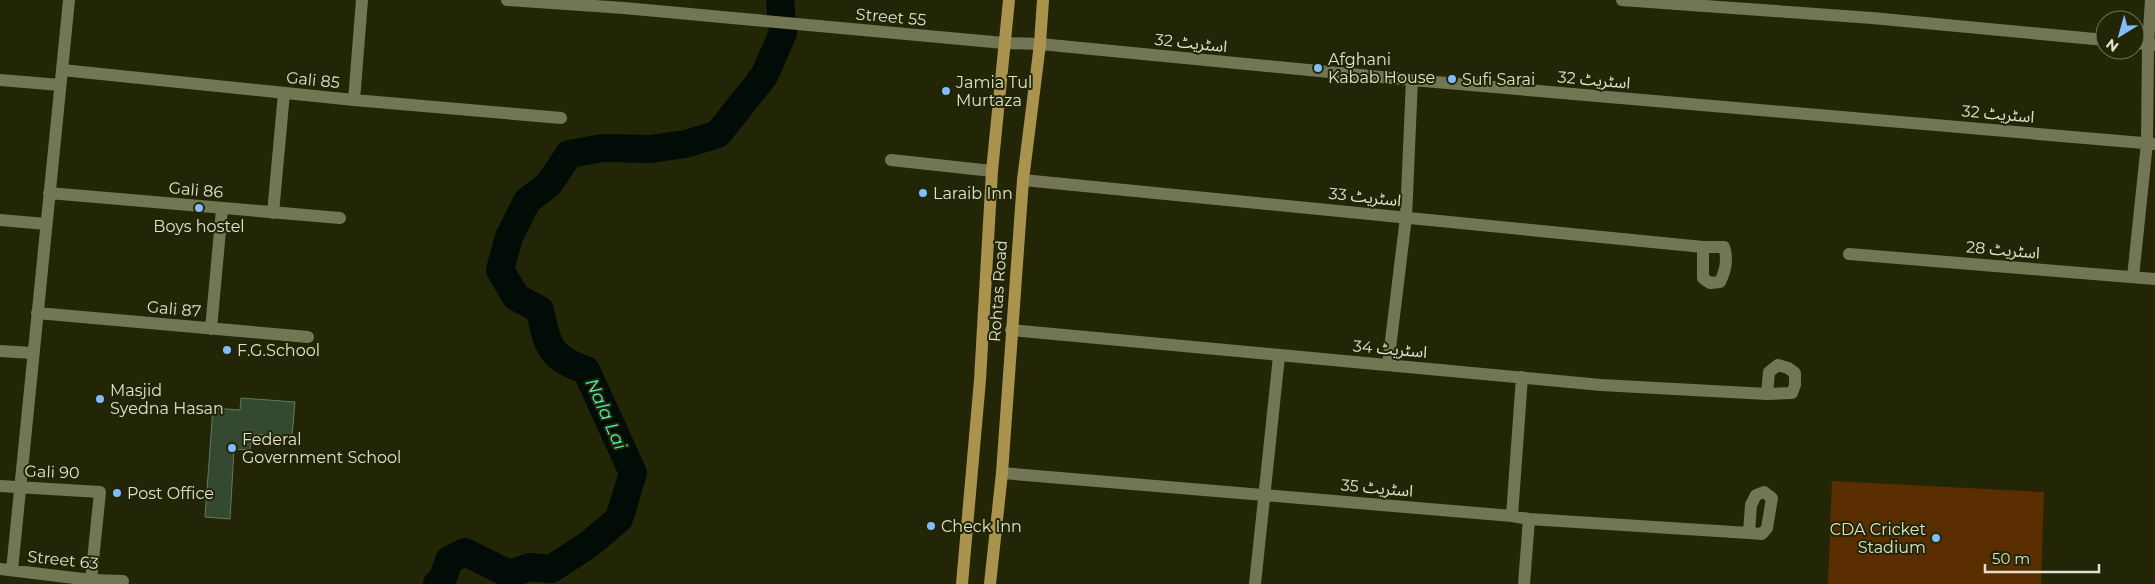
<svg xmlns="http://www.w3.org/2000/svg" width="2155" height="584" viewBox="0 0 2155 584" font-family="Montserrat,'Noto Sans Arabic',sans-serif">
  <style>
    .green { fill: #5b2e00 }
    .lines { fill: none; stroke-linecap: round; stroke-linejoin: round }
    .river { stroke: #010c07; stroke-width: 28 }
    .building { fill: #344930; stroke: #62795d }
    .minor { stroke: #727654; stroke-width: 12 }
    .major { stroke: #a9934d; stroke-width: 12 }
    .poi-dot { fill: #80bdfa; stroke: #232606; stroke-width: 2 }
    .labels { text-anchor: middle; dominant-baseline: central; stroke-width: 4; stroke-linejoin: round; paint-order: stroke }
    .street-label { font-size: 16px; fill: #dfe2d0; stroke: #232606 }
    .poi-label { font-size: 16px; fill: #dfe2d0; stroke: #232606; text-anchor: start }
    .water-label { font-size: 18px; font-style: italic; fill: #4defbc; stroke: #232606 }
  </style>
  <rect width="100%" height="100%" fill="#232606"/>
  <path class="green" d="M1832 481 2044 492 2041 584H1828Z"/>
  <g class="lines">
    <path class="river" d="M437 584 443 578 449 560 465 552 509 574 530 567 551 569 588 545 619 519 633 473 586 370C550 358 547 346 540 310L516 297 500 270 509 237 527 201 549 184 569 154 603 148 650 149 686 144 718 134 764 76 783 33 780 0"/>
  </g>
  <path class="building" d="M241 398 295 402 292 437 251 434 250 450 234 449 230 519 205 517 213 408 240 410Z"/>
  <g class="lines">
    <path class="minor" d="M507 0 624 8 1004 43 1040 44 1412 80 2155 144
      M1622 0 1872 18 2105 40
      M2135 43 2155 45
      M62 70 354 100 561 118
      M0 80 60 85
      M354 100 362 0
      M891 160 992 171
      M1023 180 1703 247H1724C1728 259 1726 270 1720 282L1710 283 1703 278V247
      M49 193 340 218
      M273 213 284 93
      M0 220 46 224
      M1849 254 2155 279
      M2133 277 2147 143 2148 44 2151 0
      M37 313 308 337
      M211 329 222 209
      M1011 330 1601 385 1767 394 1792 393 1795 385V373L1788 368 1778 365 1769 372 1767 394
      M0 351 33 353
      M1388 365 1406 217 1412 80
      M1002 473 1512 516 1529 519 1749 533 1762 534 1767 528 1772 498 1764 492 1756 495 1751 505 1749 533
      M0 486 100 492 91 580
      M1512 516 1522 377
      M0 569 91 580 123 581
      M12 570 69 0
      M1255 584 1279 356
      M1524 584 1529 519"/>
    <path class="major" d="M962 584 980 380 992 171 1009 0
      M990 584 1002 473 1023 180 1040 44 1043 0"/>
  </g>
  <g class="poi-dot">
    <circle cx="1318" cy="68" r="5"/>
    <circle cx="1452" cy="79" r="5"/>
    <circle cx="946" cy="91" r="5"/>
    <circle cx="923" cy="193" r="5"/>
    <circle cx="199" cy="208" r="5"/>
    <circle cx="227" cy="350" r="5"/>
    <circle cx="100" cy="399" r="5"/>
    <circle cx="232" cy="448" r="5"/>
    <circle cx="117" cy="493" r="5"/>
    <circle cx="931" cy="526" r="5"/>
    <circle cx="1936" cy="538" r="5"/>
  </g>
  <g class="labels">
    <g class="street-label">
      <text transform="translate(891 17) rotate(5)">Street 55</text>
      <text transform="translate(1191 43) rotate(6)">اسٹریٹ 32</text>
      <text transform="translate(313 80) rotate(6)">Gali 85</text>
      <text transform="translate(1594 80) rotate(5)">اسٹریٹ 32</text>
      <text transform="translate(1998 114) rotate(5)">اسٹریٹ 32</text>
      <text transform="translate(196 190) rotate(5)">Gali 86</text>
      <text transform="translate(1365 197) rotate(6)">اسٹریٹ 33</text>
      <text transform="translate(2003 250) rotate(5)">اسٹریٹ 28</text>
      <text transform="translate(998 291) rotate(-86)">Rohtas Road</text>
      <text transform="translate(174 309) rotate(5)">Gali 87</text>
      <text transform="translate(1390 349) rotate(5)">اسٹریٹ 34</text>
      <text transform="translate(52 472) rotate(2)">Gali 90</text>
      <text transform="translate(1377 488) rotate(5)">اسٹریٹ 35</text>
      <text transform="translate(63 560) rotate(6)">Street 63</text>
    </g>
    <g class="poi-label">
      <text x="1328" y="59">Afghani<tspan x="1328" dy="18">Kabab House</tspan></text>
      <text x="1462" y="79">Sufi Sarai</text>
      <text x="956" y="82">Jamia Tul<tspan x="956" dy="18">Murtaza</tspan></text>
      <text x="933" y="193">Laraib Inn</text>
      <text x="199" y="226" text-anchor="middle">Boys hostel</text>
      <text x="237" y="350">F.G.School</text>
      <text x="110" y="390">Masjid<tspan x="110" dy="18">Syedna Hasan</tspan></text>
      <text x="242" y="439">Federal<tspan x="242" dy="18">Government School</tspan></text>
      <text x="127" y="493">Post Office</text>
      <text x="941" y="526">Check Inn</text>
      <text x="1926" y="529" text-anchor="end">CDA Cricket<tspan x="1926" dy="18">Stadium</tspan></text>
    </g>
    <g class="water-label">
      <text transform="translate(606 414) rotate(66)">Nala Lai</text>
    </g>
  </g>
  <g transform="translate(2120 35) rotate(217)"><circle r="24" fill="#232606" stroke="#6e7157"/>
  <path d="M0-4L9 19L0 12L-9 19Z" fill="#80bdfa"/>
  <text y="-8" font-size="14" font-weight="bold" text-anchor="middle" fill="#dfe2d0">N</text>
  </g>
  <path d="M1985 564v8h114v-8" fill="none" stroke="#dfe2d0" stroke-width="2.5"/>
  <text x="1992" y="564" font-size="15" fill="#dfe2d0" stroke="#232606" stroke-width="4" paint-order="stroke">50 m</text>
</svg>
